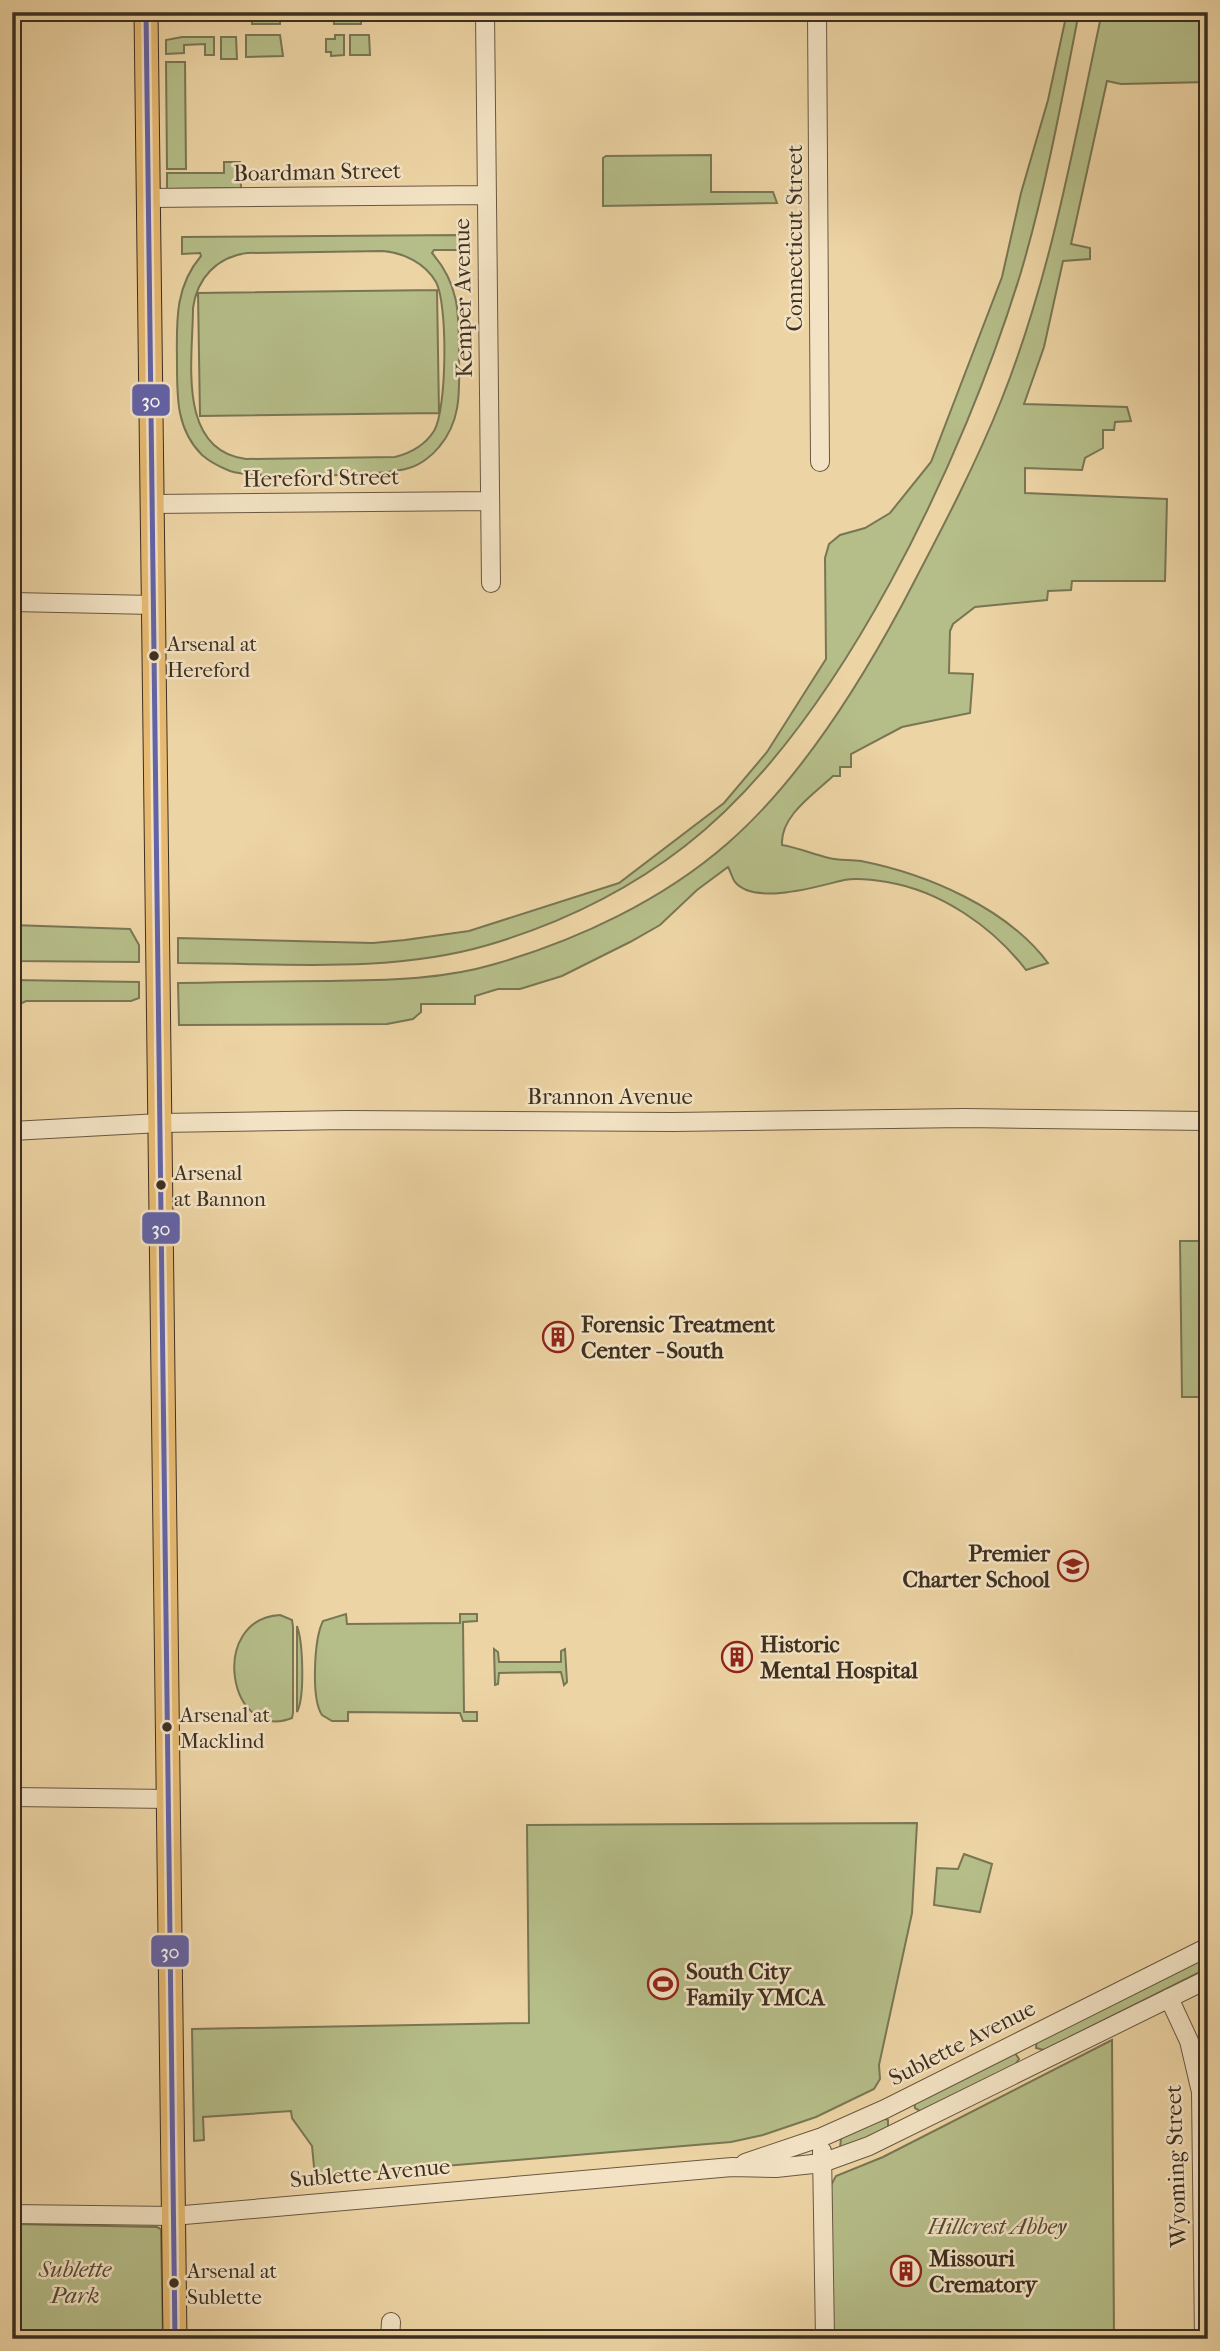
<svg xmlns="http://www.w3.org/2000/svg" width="1220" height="2351" viewBox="0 0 1220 2351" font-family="'IM FELL French Canon',serif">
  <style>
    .green { fill: #b5bd88; stroke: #797654; stroke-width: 2; fill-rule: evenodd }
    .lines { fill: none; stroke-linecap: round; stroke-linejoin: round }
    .minor-casing { stroke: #695842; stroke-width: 20 }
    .major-casing { stroke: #3d2f21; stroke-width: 25 }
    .minor { stroke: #f3e3c4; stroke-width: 18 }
    .major { stroke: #e6ba72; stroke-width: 23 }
    .bus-1-casing { stroke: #f3e3c4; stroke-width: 10 }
    .bus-1 { stroke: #6364a8; stroke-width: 5 }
    .bus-dot { fill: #3d2f21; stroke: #f3e3c4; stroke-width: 2.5 }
    .labels { text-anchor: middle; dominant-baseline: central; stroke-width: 5; stroke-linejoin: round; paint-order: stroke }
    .bus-label { font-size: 21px; fill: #3d2f21; stroke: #f3e3c4; text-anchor: start }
    .street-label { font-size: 23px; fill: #3d2f21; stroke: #f3e3c4 }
    .poi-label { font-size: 23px; font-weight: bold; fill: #3d2f21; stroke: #f3e3c4; text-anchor: start }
    .park-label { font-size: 23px; font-style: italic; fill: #554b36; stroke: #f3e3c4 }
    .line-badge { stroke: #f3e3c4; stroke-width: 2.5 }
    .badge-label { font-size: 19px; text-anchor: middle; font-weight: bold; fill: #fff }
  </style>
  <rect width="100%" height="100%" fill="#edd4a4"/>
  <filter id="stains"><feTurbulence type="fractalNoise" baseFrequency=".00286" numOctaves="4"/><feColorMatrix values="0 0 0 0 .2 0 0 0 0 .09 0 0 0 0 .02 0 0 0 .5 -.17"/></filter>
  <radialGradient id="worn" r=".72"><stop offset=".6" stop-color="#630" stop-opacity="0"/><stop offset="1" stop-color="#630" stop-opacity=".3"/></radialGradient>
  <path class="green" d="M252 12H280V24H252Z
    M334 12H361V24H334Z
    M1067 12H1079C1062 99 1046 187 1021 272 965 456 839 727 685 846 626 892 559 924 488 945 389 974 279 963 178 963V938L373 943 405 940 469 931 619 883 724 803 767 752 826 659 825 558 829 544 840 535 865 528 890 513 931 462 1002 277 1021 193 1048 100Z
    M1102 12H1208V82L1121 84 1107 81 1071 244 1090 248V259L1063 261 1044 347 1024 404 1127 407 1131 421 1115 422 1114 430H1103V448L1085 458 1082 470 1025 468V493L1167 499 1165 581H1072L1071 590 1048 591 1047 600 975 607 953 624 950 631 949 673 973 674 970 713 902 727 851 754V767H840V776H833C814 794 780 816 782 845 799 848 812 854 829 858 839 861 851 859 861 861 927 874 1007 908 1048 963L1026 970C993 927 941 891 887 882 875 880 856 878 844 880 819 886 755 906 735 882 732 878 731 872 728 867L697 890 660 925 630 942 562 976 520 989H498L475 996V1004H421V1012L413 1019 387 1024 179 1025 178 983C229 982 279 981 330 981 386 980 441 980 495 964 578 940 663 900 728 843 799 781 858 687 902 605 937 538 973 471 1001 401 1051 276 1074 143 1102 12Z
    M246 35H280L283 56 246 57Z
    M335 35H344V55L331 56V52H326V39H335Z
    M350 35H369L370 55H350Z
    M182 37H214V55H205V44L184 45V53L166 54V40Z
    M221 37H236L237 59H221Z
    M166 62H185L186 169H167Z
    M711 155V192H773L777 203 603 206V158L606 156Z
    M224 162H240L241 188 167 189V173H224Z
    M463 235V250H434L432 253C459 284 459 313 459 352 459 387 463 419 439 447 432 456 420 465 409 468 384 476 253 479 230 471 220 467 210 462 202 455 177 430 177 399 177 366 177 326 173 289 201 256L200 253 182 254V237ZM383 251C404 253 425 263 436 282 448 304 447 410 434 431 425 445 411 453 395 457L246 459C176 450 193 358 193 308 197 278 217 257 247 253Z
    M437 290 439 413 200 416 198 293Z
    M12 925 130 929 139 945V962L12 961Z
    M12 980 139 982V998L131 1001H26L12 1008Z
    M1180 1241H1208V1397H1182Z
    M346 1614 347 1624 460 1623V1614H477V1621L463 1622 464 1712H477V1721H463L460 1713 348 1712V1721H332L322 1715C311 1699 314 1639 323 1621Z
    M280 1615 292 1620 293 1627V1713L292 1718C228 1743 208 1619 280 1615Z
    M297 1626C303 1642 305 1697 297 1712Z
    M494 1649 498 1652 499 1662H561V1651L565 1649 567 1682 564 1685 561 1672 499 1673 498 1684 495 1685Z
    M917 1823 912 1913 879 2065 880 2079 874 2089 816 2117 763 2135 731 2142 315 2177 312 2146 292 2118 291 2111 203 2117 204 2140 194 2141 192 2029 529 2023 527 1825Z
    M964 1854 992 1864 980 1912 934 1905 937 1868 958 1869Z
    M1205 1957 1206 1969 1044 2050 1036 2048 1037 2040Z
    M1112 2040 1114 2339H833L831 2185 836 2176 883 2157Z
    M1015 2053 1019 2059 1015 2065 922 2112 915 2108 914 2102Z
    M882 2118 888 2120V2127L867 2139 840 2149 841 2138Z
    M12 2224 157 2227 161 2229 163 2339H12Z"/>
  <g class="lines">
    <g class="minor-casing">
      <path id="minor" d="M485 12 491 583
        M817 12 820 462
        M148 198 487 195
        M152 504 490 501
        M12 602 153 605
        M12 1131 160 1123 346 1120 673 1122 965 1118 1208 1121
        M12 1797 170 1799
        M1169 1998 1189 2041 1201 2092 1204 2339
        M822 2151 825 2339
        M745 2163 822 2137 885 2109 1208 1947
        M12 2214 173 2216 732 2167 776 2168 822 2163 869 2146 1208 1979
        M390 2339 391 2322"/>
    </g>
    <g class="major-casing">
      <path id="major" d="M146 12 175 2339"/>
    </g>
    <use href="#minor" class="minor"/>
    <use href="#major" class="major"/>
    <g class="bus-1-casing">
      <path id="bus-1" d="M146 12 175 2339"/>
    </g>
    <use href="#bus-1" class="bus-1"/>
  </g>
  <defs>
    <g id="building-ring" transform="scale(1.575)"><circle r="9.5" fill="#f3e3c4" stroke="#8f2418" stroke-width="1.5"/><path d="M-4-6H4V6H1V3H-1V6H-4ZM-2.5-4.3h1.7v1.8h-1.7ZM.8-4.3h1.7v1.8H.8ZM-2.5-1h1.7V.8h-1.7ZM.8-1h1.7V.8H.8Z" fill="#8f2418"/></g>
    <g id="school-ring" transform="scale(1.575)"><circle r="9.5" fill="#f3e3c4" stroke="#8f2418" stroke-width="1.5"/><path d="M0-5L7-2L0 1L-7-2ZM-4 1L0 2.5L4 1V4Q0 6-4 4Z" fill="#8f2418"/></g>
    <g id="stadium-ring" transform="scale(1.575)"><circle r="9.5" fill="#f3e3c4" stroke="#8f2418" stroke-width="1.5"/><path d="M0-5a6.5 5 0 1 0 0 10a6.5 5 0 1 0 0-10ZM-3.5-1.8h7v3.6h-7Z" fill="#8f2418"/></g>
  </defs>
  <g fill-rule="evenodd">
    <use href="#building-ring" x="558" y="1337"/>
    <use href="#school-ring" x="1073" y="1566"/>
    <use href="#building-ring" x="737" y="1657"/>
    <use href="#stadium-ring" x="663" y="1984"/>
    <use href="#building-ring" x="906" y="2271"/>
  </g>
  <g class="bus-dot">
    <circle cx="154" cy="656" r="6"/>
    <circle cx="161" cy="1185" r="6"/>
    <circle cx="167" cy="1727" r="6"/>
    <circle cx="174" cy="2283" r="6"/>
  </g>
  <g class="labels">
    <g class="bus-label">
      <text x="167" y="644">Arsenal at<tspan x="167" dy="26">Hereford</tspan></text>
      <text x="174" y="1173">Arsenal<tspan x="174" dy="26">at Bannon</tspan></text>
      <text x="180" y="1715">Arsenal at<tspan x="180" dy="26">Macklind</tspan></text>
      <text x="187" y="2271">Arsenal at<tspan x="187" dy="26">Sublette</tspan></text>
    </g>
    <g class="street-label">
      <text transform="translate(317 172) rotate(-1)">Boardman Street</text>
      <text transform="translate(794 238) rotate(-90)">Connecticut Street</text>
      <text transform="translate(463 298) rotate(-91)">Kemper Avenue</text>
      <text transform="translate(321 478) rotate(-1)">Hereford Street</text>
      <text x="610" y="1096">Brannon Avenue</text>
      <text transform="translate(962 2043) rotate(-27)">Sublette Avenue</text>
      <text transform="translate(1176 2166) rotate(-92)">Wyoming Street</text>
      <text transform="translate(370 2173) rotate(-5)">Sublette Avenue</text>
    </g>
    <g class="poi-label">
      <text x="581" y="1324">Forensic Treatment<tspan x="581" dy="26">Center - South</tspan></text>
      <text x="1050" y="1553" text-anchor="end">Premier<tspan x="1050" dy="26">Charter School</tspan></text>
      <text x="760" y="1644">Historic<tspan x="760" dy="26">Mental Hospital</tspan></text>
      <text x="686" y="1971">South City<tspan x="686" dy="26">Family YMCA</tspan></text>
      <text x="929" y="2258">Missouri<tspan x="929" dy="26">Crematory</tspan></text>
    </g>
    <g class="park-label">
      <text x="997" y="2226">Hillcrest Abbey</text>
      <text x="75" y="2269">Sublette<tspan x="75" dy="26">Park</tspan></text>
    </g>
  </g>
  <g class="line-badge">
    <rect x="131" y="383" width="40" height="34" rx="7" fill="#6364a8"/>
    <rect x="141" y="1211" width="40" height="34" rx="7" fill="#6364a8"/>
    <rect x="150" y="1934" width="40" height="34" rx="7" fill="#6364a8"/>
  </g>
  <g class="badge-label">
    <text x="151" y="407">30</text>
    <text x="161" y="1235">30</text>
    <text x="170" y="1958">30</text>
  </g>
  <rect width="1220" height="2351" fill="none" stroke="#edd4a4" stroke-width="42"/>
  <rect x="14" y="14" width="1192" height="2323" fill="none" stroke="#3d2f21" stroke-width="3.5"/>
  <rect x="21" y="21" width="1178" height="2309" fill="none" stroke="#3d2f21" stroke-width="2"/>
  <rect width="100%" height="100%" filter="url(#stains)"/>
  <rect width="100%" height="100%" fill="url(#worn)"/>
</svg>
